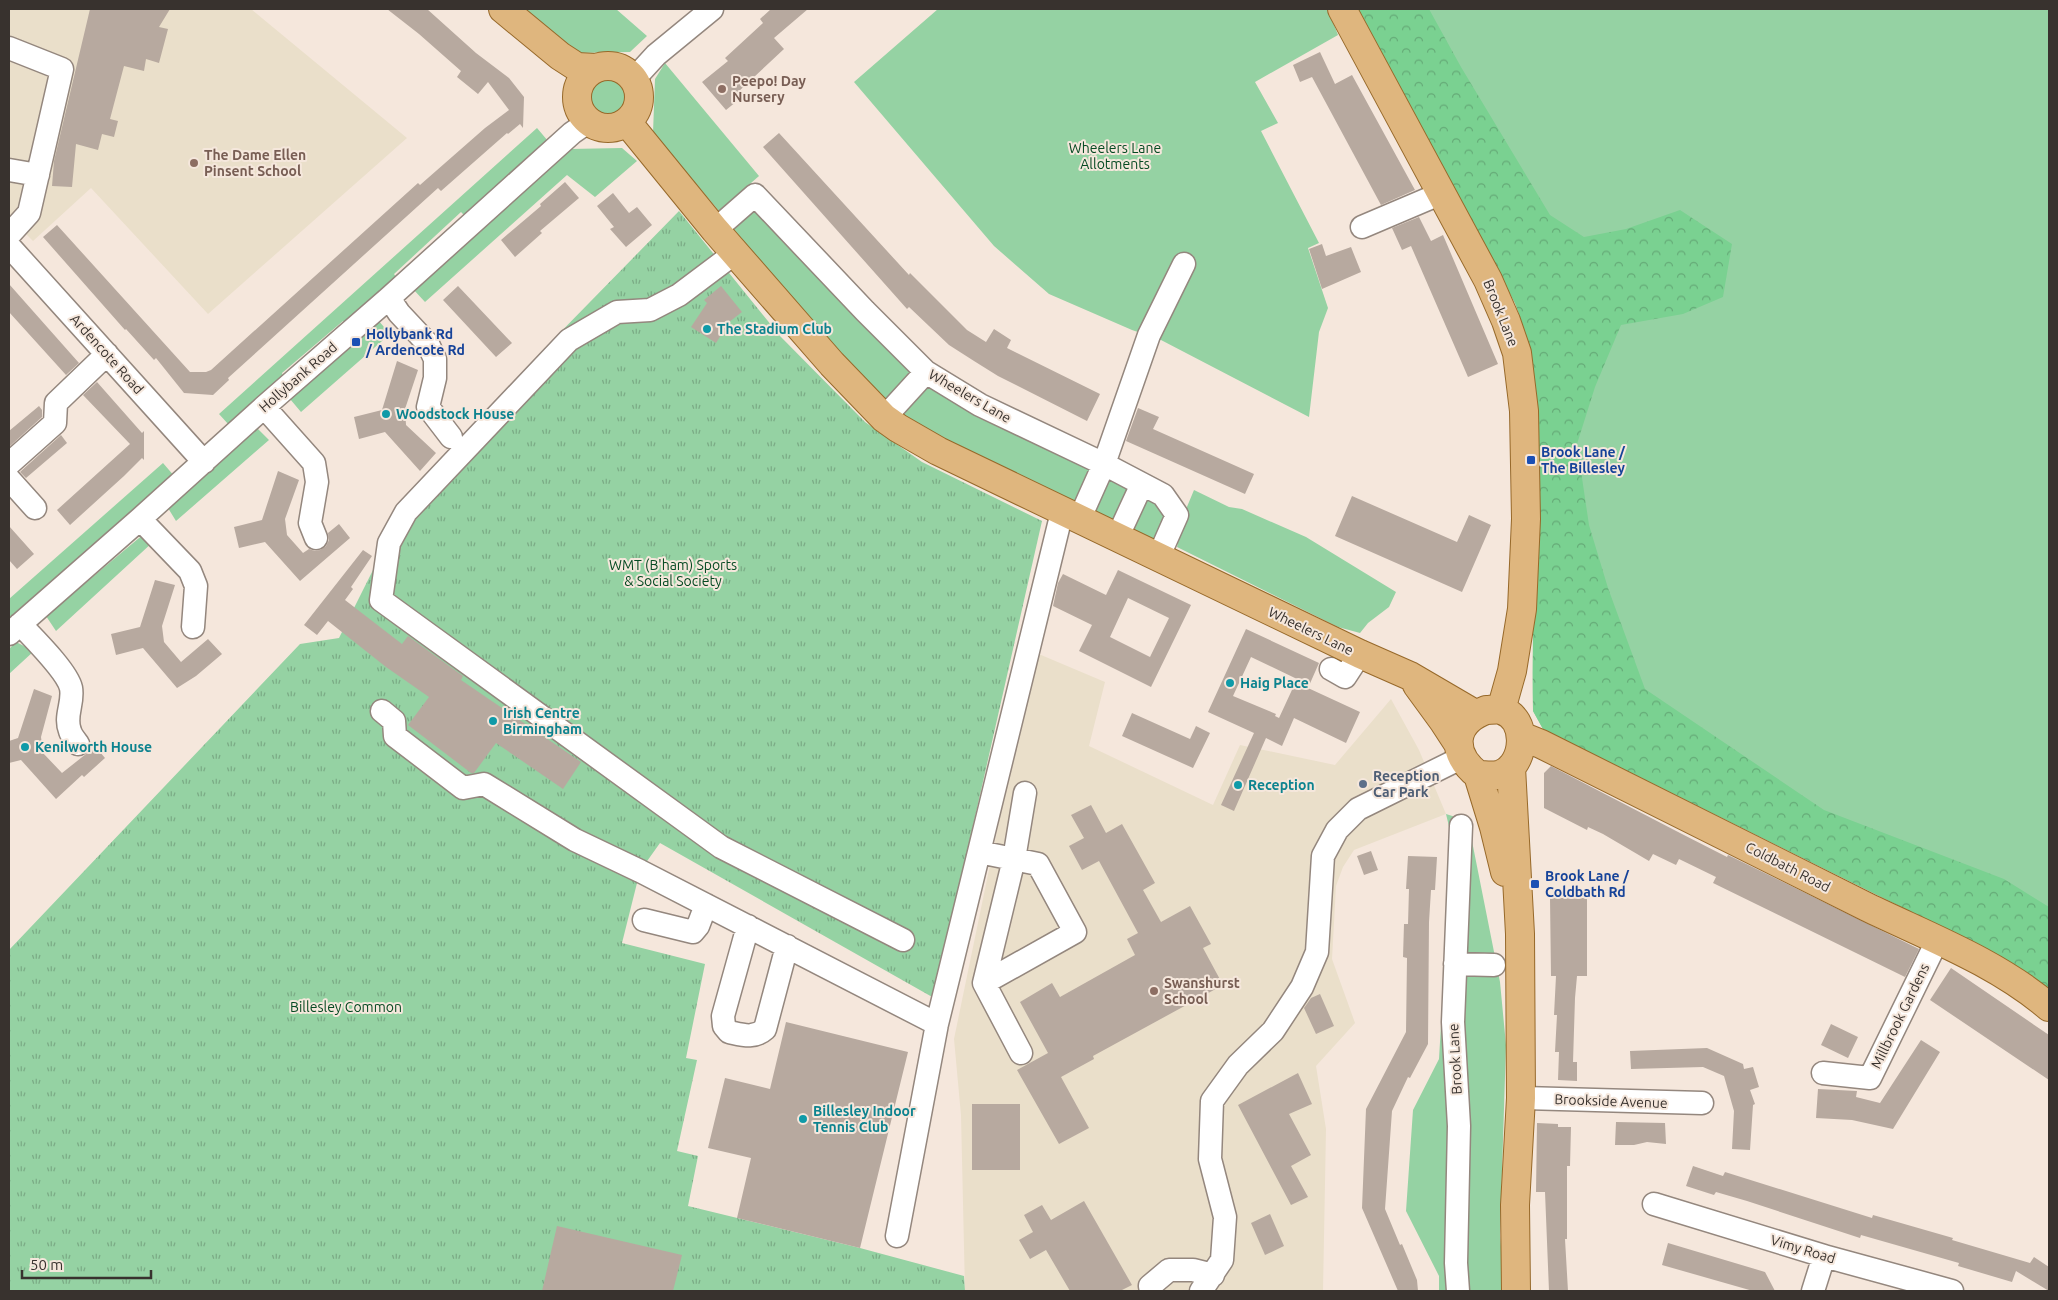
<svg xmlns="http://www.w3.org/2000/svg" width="2058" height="1300" viewBox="0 0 2058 1300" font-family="Ubuntu,sans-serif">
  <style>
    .education { fill: #eadfca }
    .green { fill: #95d2a3 }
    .forest { fill: url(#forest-crowns) }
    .park { fill: url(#park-tufts) }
    .building { fill: #b7a99f; fill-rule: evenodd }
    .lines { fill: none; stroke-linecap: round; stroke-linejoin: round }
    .minor-casing { stroke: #94877e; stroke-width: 25 }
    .major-casing { stroke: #97692a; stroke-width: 30 }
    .minor { stroke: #fff; stroke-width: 22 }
    .major { stroke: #dfb67e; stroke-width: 28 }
    .education-dot { fill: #8d6e63; stroke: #f5e7dc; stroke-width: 2 }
    .culture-dot { fill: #0f9aa8; stroke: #f5e7dc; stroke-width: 2 }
    .transit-dot { fill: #1a4fb4; stroke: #f5e7dc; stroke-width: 2 }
    .service-dot { fill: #5c6f8a; stroke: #f5e7dc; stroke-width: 2 }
    .labels { text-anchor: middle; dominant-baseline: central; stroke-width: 4; stroke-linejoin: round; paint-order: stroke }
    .education-label { font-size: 14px; font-weight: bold; fill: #785e54; stroke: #f5e7dc; text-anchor: start }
    .park-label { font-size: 14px; fill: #054a22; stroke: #f5e7dc }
    .street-label { font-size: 14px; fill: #38322e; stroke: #f5e7dc }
    .culture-label { font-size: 14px; font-weight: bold; fill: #0d838f; stroke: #f5e7dc; text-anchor: start }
    .transit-label { font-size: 14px; font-weight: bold; fill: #164399; stroke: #f5e7dc; text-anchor: start }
    .service-label { font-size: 14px; font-weight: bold; fill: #4e5e75; stroke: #f5e7dc; text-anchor: start }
  </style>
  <defs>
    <pattern id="forest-crowns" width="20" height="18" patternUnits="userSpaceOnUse" patternTransform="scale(1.25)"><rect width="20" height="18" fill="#7ad191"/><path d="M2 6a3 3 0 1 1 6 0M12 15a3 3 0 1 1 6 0" fill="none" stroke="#65aa77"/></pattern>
    <pattern id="park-tufts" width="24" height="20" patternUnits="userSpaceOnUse" patternTransform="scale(1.25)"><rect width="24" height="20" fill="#95d2a3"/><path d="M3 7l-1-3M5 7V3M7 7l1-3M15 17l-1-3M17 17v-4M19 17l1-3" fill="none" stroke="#7bab85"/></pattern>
  </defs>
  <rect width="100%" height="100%" fill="#f5e7dc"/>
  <path class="education" d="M9 9H251L407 138 208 314 91 188 33 241 9 217Z
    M1034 652 1105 682 1089 746 1213 805 1240 745 1335 765 1391 699 1419 750 1446 814 1354 850 1343 867 1336 886 1332 959 1355 1023 1316 1066 1326 1129 1323 1291H965L961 1115 954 1039Z"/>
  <path class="green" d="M523 9H616L647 36 630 52 576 53Z
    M938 9H1328L1338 35 1255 82 1278 123 1261 131 1319 243 1308 248 1328 308 1319 332 1309 417 1161 340 1132 330 1049 294 994 246 854 82Z
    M1356 9H2049V994L1962 937 1543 729 1533 711C1532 644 1534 577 1536 509 1537 440 1541 368 1515 303Z
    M665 63 759 176 719 211 653 133 655 79Z
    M587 99a22 22 0 1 1 44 0a22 22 0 1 1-44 0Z
    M537 128 548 141 466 217 461 212 394 274 396 277 347 324 343 321 282 373 284 379 229 425 219 414Z
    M622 148 637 161 595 197 567 175 425 302 413 289 569 149Z
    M756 206 912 370 906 384 884 400 840 357 731 228Z
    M378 320 390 334 301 412 290 399Z
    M926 384 1160 505 1166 515 1158 542 920 432 903 417V410Z
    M257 428 269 440 176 521 168 508Z
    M163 463 175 477 9 627V599Z
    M1194 490 1229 507 1242 509 1306 537 1396 592 1389 607 1368 623 1360 633 1338 627 1177 547 1184 514Z
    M145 533 153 542 56 631 46 616Z
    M16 642 34 651 9 674V649Z
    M1446 814 1468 821 1500 982 1506 1045 1500 1235 1505 1291H1439V1276L1406 1211 1413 1110 1439 1059 1452 839Z"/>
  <path class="forest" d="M1356 9H1429L1461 67 1550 215 1584 237 1626 229 1680 210 1732 244 1723 297 1683 314 1621 325 1595 387 1577 444 1589 525 1608 588 1645 689 1824 810 2004 879 2049 907V994L1962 937 1543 729 1533 711C1532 644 1534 577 1536 509 1537 440 1541 368 1515 303Z"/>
  <path class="park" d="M679 211 780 336 865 422 922 462 1042 521 934 998 660 843 640 871 622 943 705 964 686 1058 697 1060 677 1151 698 1156 688 1206 860 1248 964 1276 965 1291H9V950L300 644 339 638 403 510 545 348Z"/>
  <path class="building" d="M90 9H170L159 27 168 29 159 63 146 59 144 71 124 66 110 119 118 121 114 137 102 134 98 150 76 144 72 187 52 186 54 161Z
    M387 9H427L476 53 509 78 524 97 523 128 520 124 508 134 507 133 441 191 438 188 228 378 229 380 213 395 184 393 156 358 154 360 126 329 125 330 43 237 57 225 190 372H206L211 370 418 183 420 185 485 128 509 110 488 82 478 94 457 77 461 71 419 34Z
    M771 9H808L774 38 784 49 738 92 742 97 726 110 702 82 728 61 725 58 763 23 760 19Z
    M1320 52 1335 84 1352 75 1415 190 1381 205 1312 77 1300 82 1293 65Z
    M779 133 909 275 910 273 967 330 986 342 994 329 1011 340 1007 348 1100 394 1087 421 998 376 974 361 949 345 909 307 907 309 763 147Z
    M565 182 579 198 540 231 542 233 515 257 501 240 541 206 540 204Z
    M613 193 629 213 637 207 652 225 626 247 610 229 614 227 597 206Z
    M1419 217 1431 241 1443 235 1498 364 1468 377 1411 246 1402 250 1392 228Z
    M1322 244 1326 256 1351 247 1361 272 1322 289 1309 249Z
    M9 284 79 363 66 375 9 312Z
    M458 286 512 343 496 357 443 300Z
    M721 286 742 312 724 326 726 327 716 343 691 327 707 303 704 300Z
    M397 361 418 370 405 409 406 425 436 453 420 471 385 432 359 439 354 417 382 410Z
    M97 382 142 433 144 431V460L142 458 124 476 70 525 57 510 130 444 83 395Z
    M39 406 42 410V417L9 447V431Z
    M1138 408 1159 417 1153 429 1254 474 1245 494 1126 441Z
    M61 435 67 443 26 478 20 472Z
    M278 471 299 480 285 519 287 535 303 553 309 549 315 551 320 550 326 546 329 540 328 533 339 524 350 538 300 581 265 542 239 548 234 527 262 520Z
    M1352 496 1457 542 1469 515 1491 525 1462 592 1335 536Z
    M9 526 34 554 17 569 9 560Z
    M363 550 372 556 351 587 353 589 345 600 402 644 408 636 463 676 461 680 581 762 563 789 496 743 474 773H471L408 725 429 697 386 667 328 621 317 635 304 625Z
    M1118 570 1191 605 1151 687 1079 651 1092 625 1053 606 1058 583 1063 574 1106 595ZM1128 598 1169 618 1150 657 1110 637Z
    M155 580 175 585 162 626 164 642 181 662 208 639 222 654 196 676 177 688 143 648 116 655 111 634 140 627Z
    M1246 629 1319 663 1308 688 1360 712 1346 743 1294 718 1282 746 1266 738 1234 811 1221 805 1254 733 1208 712ZM1251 657 1297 679 1279 718 1275 716 1276 714 1233 696Z
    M34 689 52 696 41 737 43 753 62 773 86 754 94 745 105 758 84 777 82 775 56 799 21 760 9 763V741L18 738Z
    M1132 713 1190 739 1196 726 1210 733 1193 768 1122 736Z
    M1551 766 1680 833 1727 857 1728 855 1919 949 1905 977 1713 883 1716 877 1679 859 1676 865 1653 854 1649 861 1603 834 1588 827 1587 830 1544 808V773Z
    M1091 805 1106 833 1122 824 1155 883 1143 890 1161 922 1190 906 1211 944 1203 948 1223 985 1093 1056 1094 1059 1061 1077 1089 1128 1059 1144 1017 1070 1048 1053 1020 1002 1052 983 1060 997 1135 955 1127 939 1138 933 1099 861 1082 870 1069 846 1084 838 1071 815Z
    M1371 851 1378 870 1364 875 1357 856Z
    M1408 856 1437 857 1435 890H1431L1429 922 1428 1044 1410 1078 1408 1077 1392 1111 1385 1209 1400 1245 1402 1244 1417 1280 1418 1291H1398L1362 1208 1366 1109 1406 1032 1407 958 1403 957 1404 924H1408L1409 889H1406Z
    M1550 898H1587V976H1577L1575 998 1573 1062H1577V1081L1558 1080 1559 1052H1555L1557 1015H1554L1556 976H1551Z
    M1951 968 2049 1035V1080L1930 1000Z
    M1320 994 1334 1026 1316 1034 1304 1008 1311 998Z
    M786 1022 908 1052 860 1248 737 1218 751 1158 708 1148 725 1078 770 1089Z
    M1831 1024 1858 1037 1848 1058 1821 1045Z
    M1921 1040 1940 1052 1893 1129 1852 1120 1816 1118 1818 1089 1857 1091 1856 1097 1880 1103Z
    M1707 1048 1743 1064 1744 1069 1753 1067 1759 1087 1750 1090 1755 1104 1753 1105 1750 1150 1732 1149 1734 1111 1724 1076 1703 1067 1631 1069 1630 1051Z
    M1298 1073 1312 1104 1289 1114 1311 1155 1291 1166 1308 1197 1291 1205 1238 1105Z
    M972 1104H1020V1170H972Z
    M1616 1122 1665 1123 1666 1144 1647 1142 1634 1145H1615Z
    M1537 1123 1558 1124V1127H1571L1570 1166H1567V1239H1565L1568 1291H1549L1545 1192H1536Z
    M1693 1166 1723 1176 1725 1172 1872 1218 1873 1215 1953 1238 1952 1240 2030 1263 2034 1257 2049 1267V1291L2016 1271 2012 1282 1958 1266 1959 1263 1861 1235 1860 1238 1747 1201 1716 1192 1714 1195 1686 1186Z
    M1084 1201 1132 1285 1120 1291H1070L1046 1250 1030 1259 1019 1240 1033 1232 1024 1215 1042 1205 1051 1220Z
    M1270 1214 1284 1246 1265 1255 1251 1223Z
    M557 1226 682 1255 673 1291H542Z
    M1668 1243 1765 1272 1775 1291H1753L1662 1265Z"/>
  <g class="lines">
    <g class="minor-casing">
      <path id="minor" d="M9 48 62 69 29 213 9 235
        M634 79 656 55 712 9
        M9 170 38 175
        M1362 227 1442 193
        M715 230 755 195 865 311 926 372 980 405 1104 464 1163 495 1177 515 1158 558
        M9 246 204 462
        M735 253 679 295 650 310 617 312 569 340 406 512 389 543 381 600 721 847 903 940
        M389 298 399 313 428 344 435 359V378L428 407 451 437
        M264 407 314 463 317 482 310 523 316 538
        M884 418 926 372
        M9 464 55 423 56 403 107 354
        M9 479 35 508
        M140 519 190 571 196 586 193 627
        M1079 520 1104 464 1149 335 1184 264
        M1117 538 1142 484
        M20 624C33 638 67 671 71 688 74 703 64 716 70 731 71 735 75 740 78 744
        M9 634 140 519 264 407 389 298 572 133 588 122
        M1331 669 1345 677 1360 654
        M382 711 394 721 395 736 463 788 484 784 575 840 640 871 937 1024
        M979 852C999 856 1018 860 1038 864L1075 932 984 983 1014 859 1025 793
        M644 920 693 932 698 926 706 905
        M748 926 723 1016 724 1026 729 1032C743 1035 754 1039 765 1029L787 946
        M1455 964 1494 965
        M984 983 1021 1053
        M1823 1073 1870 1078 1938 939
        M1521 1098 1702 1103
        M1654 1204 1824 1256 1952 1291
        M897 1236 937 1024 1062 512
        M1151 1291 1150 1286 1169 1270H1193L1213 1275
        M1201 1291 1222 1260 1225 1217 1210 1159 1212 1101 1238 1065 1273 1031 1302 987 1317 952 1323 856 1337 830 1358 809 1461 758
        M1458 1291 1456 1263 1459 1126 1453 1022 1461 826
        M1813 1291 1824 1256"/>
    </g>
    <g class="major-casing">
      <path id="major" d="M503 9 560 56 577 67 596 68
        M1342 9 1488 280 1506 321 1517 353 1524 411 1526 519 1522 609 1512 671 1501 710
        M577 97a31 31 0 1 1 62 0a31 31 0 1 1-62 0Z
        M627 122 715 230 832 364 884 418 898 428 938 451 1360 654 1410 676 1475 714
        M1417 685 1444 722 1459 745
        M1486 710C1490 710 1497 709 1501 710 1529 718 1526 765 1501 774 1494 777 1485 775 1478 775 1450 753 1452 723 1486 710Z
        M1521 736 1541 744C1649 798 1758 852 1867 907 1929 937 1996 962 2049 1007
        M1511 767 1520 934 1521 1098 1515 1205 1516 1291
        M1478 775 1494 827 1505 872"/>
    </g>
    <use href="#minor" class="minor"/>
    <use href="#major" class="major"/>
  </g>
  <g class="education-dot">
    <circle cx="722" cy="89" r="5"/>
    <circle cx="194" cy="163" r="5"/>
    <circle cx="1154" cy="991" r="5"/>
  </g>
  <g class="culture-dot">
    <circle cx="707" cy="329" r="5"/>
    <circle cx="386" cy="414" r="5"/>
    <circle cx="1230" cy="683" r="5"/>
    <circle cx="493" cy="721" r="5"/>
    <circle cx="25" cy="747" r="5"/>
    <circle cx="1238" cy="785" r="5"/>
    <circle cx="803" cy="1119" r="5"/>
  </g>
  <g class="transit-dot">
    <rect x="351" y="337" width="10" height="10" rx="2.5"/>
    <rect x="1526" y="455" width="10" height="10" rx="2.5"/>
    <rect x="1530" y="879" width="10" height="10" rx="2.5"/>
  </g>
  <circle class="service-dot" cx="1363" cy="784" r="5"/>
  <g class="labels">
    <g class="education-label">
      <text x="732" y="81">Peepo! Day<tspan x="732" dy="16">Nursery</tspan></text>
      <text x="204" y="155">The Dame Ellen<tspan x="204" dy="16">Pinsent School</tspan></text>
      <text x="1164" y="983">Swanshurst<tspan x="1164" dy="16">School</tspan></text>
    </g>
    <g class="park-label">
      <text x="1115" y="148">Wheelers Lane<tspan x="1115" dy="16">Allotments</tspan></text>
      <text x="673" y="565">WMT (B'ham) Sports<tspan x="673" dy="16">&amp; Social Society</tspan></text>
      <text x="346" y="1007">Billesley Common</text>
    </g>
    <g class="street-label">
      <text transform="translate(1501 313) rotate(68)">Brook Lane</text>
      <text transform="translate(107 354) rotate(48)">Ardencote Road</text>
      <text transform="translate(298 377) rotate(-41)">Hollybank Road</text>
      <text transform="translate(970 396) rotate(30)">Wheelers Lane</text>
      <text transform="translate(1311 631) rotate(26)">Wheelers Lane</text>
      <text transform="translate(1788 867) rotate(27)">Coldbath Road</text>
      <text transform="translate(1900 1016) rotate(-64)">Millbrook Gardens</text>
      <text transform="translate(1455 1059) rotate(-93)">Brook Lane</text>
      <text transform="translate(1611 1101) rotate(2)">Brookside Avenue</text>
      <text transform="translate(1803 1249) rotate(17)">Vimy Road</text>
    </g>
    <g class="culture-label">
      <text x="717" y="329">The Stadium Club</text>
      <text x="396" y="414">Woodstock House</text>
      <text x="1240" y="683">Haig Place</text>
      <text x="503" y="713">Irish Centre<tspan x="503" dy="16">Birmingham</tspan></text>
      <text x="35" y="747">Kenilworth House</text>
      <text x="1248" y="785">Reception</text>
      <text x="813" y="1111">Billesley Indoor<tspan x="813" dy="16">Tennis Club</tspan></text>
    </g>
    <g class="transit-label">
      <text x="366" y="334">Hollybank Rd<tspan x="366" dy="16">/ Ardencote Rd</tspan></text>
      <text x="1541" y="452">Brook Lane /<tspan x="1541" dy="16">The Billesley</tspan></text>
      <text x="1545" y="876">Brook Lane /<tspan x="1545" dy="16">Coldbath Rd</tspan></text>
    </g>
    <g class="service-label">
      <text x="1373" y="776">Reception<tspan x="1373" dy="16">Car Park</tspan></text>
    </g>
  </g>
  <rect width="2058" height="1300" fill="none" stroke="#38322e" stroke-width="20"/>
  <path d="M22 1270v8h129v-8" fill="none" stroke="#38322e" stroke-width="2.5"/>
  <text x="30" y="1270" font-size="15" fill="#38322e" stroke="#f5e7dc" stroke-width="4" paint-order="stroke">50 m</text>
</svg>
